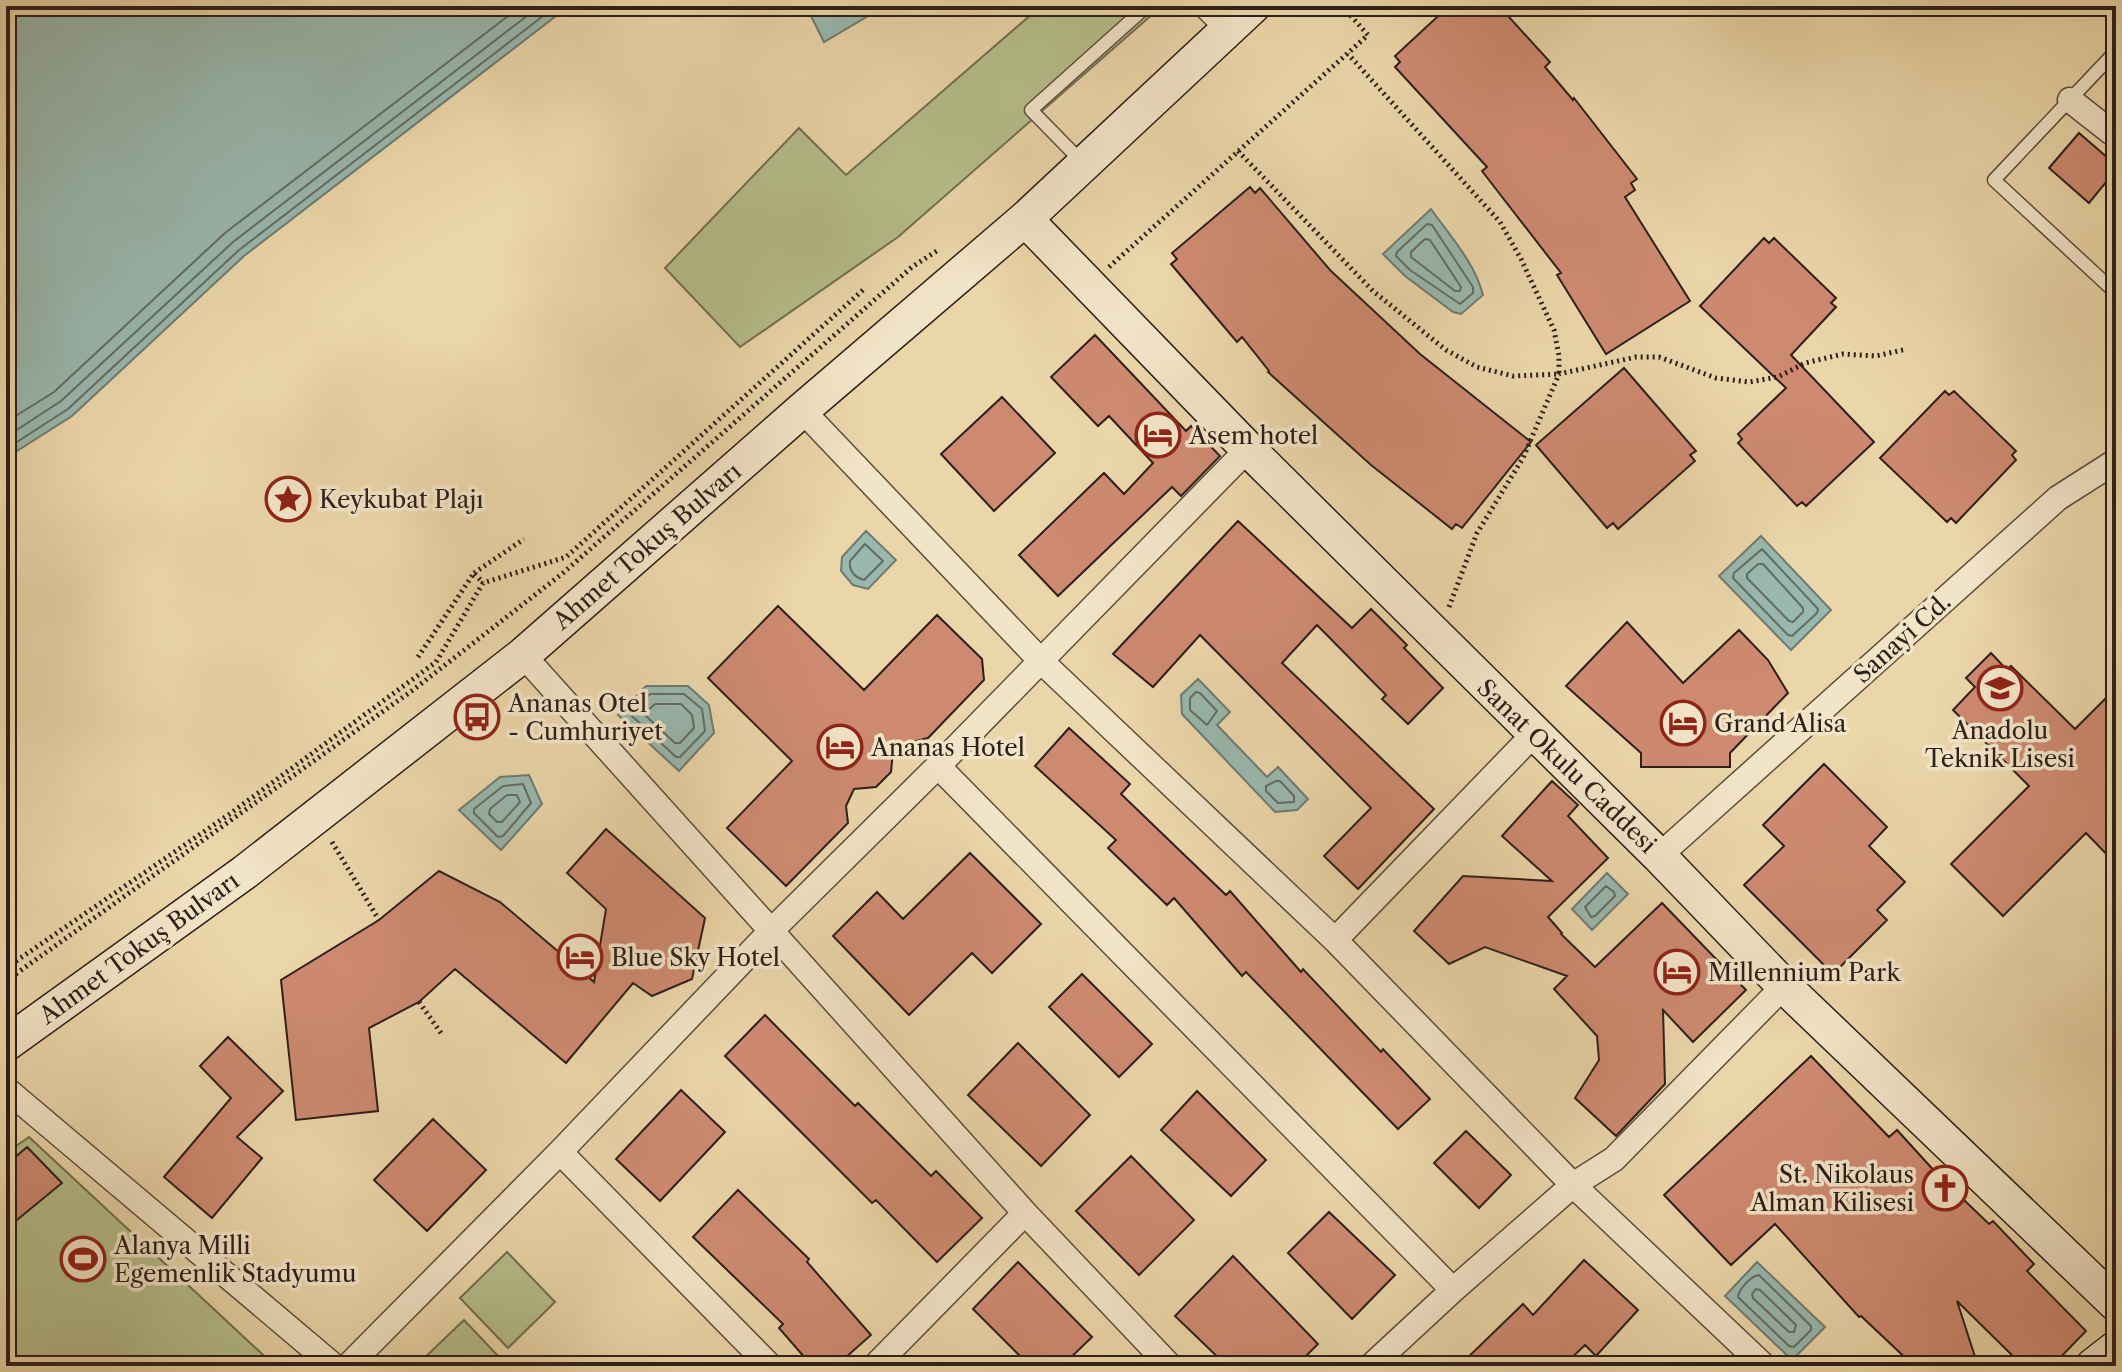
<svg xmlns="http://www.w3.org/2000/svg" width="2122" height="1372" viewBox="0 0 2122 1372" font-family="'Libre Caslon Text',serif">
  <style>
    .green { fill: #b5be8a; stroke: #716e52; stroke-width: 2 }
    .water { fill: #99b8ae; stroke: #6e7b73; stroke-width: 2 }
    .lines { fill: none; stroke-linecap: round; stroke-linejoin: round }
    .shore { stroke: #636c64; stroke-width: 2 }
    .building { fill: #ce8a71; stroke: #2d1f1a; stroke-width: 2 }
    .lane-casing { stroke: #5c4d3e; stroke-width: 15 }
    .street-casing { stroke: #5c4d3e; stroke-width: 27 }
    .secondary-casing { stroke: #2d1f1a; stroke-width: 37 }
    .path { stroke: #2d1f1a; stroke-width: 5; stroke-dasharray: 2 4; stroke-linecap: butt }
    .lane { stroke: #f2e4c7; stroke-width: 12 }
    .street { stroke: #f2e4c7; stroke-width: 24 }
    .secondary { stroke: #f2e4c7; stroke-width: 34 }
    .labels { text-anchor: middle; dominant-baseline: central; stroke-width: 7; stroke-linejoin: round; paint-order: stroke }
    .poi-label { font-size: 24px; fill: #2d1f1a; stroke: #f2e4c7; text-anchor: start }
    .street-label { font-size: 24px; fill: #2d1f1a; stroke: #f2e4c7 }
  </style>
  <rect width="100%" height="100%" fill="#ebd6a9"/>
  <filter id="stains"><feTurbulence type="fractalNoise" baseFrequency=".0025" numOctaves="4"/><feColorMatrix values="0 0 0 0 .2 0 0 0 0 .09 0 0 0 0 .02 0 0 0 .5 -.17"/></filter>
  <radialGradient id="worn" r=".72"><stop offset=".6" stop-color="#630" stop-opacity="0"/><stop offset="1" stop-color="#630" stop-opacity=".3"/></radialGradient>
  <path class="green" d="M1041 6H1162L898 237 740 347 665 268 799 128 846 175Z
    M29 1137 275 1366H6V1153Z
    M507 1252 555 1302 508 1348 460 1298Z
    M464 1320 498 1356 487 1366H416Z"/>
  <path class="water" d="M6 6H569L244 256 72 416 6 458Z
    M806 6H885L824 42Z
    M1431 209C1450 236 1475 263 1483 295L1461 314 1453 312 1405 276 1383 254Z
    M866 531 896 560 868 589 853 585 841 571 842 557Z
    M1761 536 1831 610 1791 650 1719 576Z
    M1198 679 1230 712 1217 725 1267 777 1278 767 1308 799 1297 810 1275 812 1182 714 1181 695Z
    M646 686H688L709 705 714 733 679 771 618 715Z
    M529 775 542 804 501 850 459 810 500 777Z
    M1607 873 1628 894 1592 930 1572 909Z
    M1757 1262 1825 1327 1792 1360 1725 1296Z"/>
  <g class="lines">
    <path class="shore" d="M1427 224 1432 225 1473 287V293L1460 304 1410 270 1396 256 1397 252Z
      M1425 239 1430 240 1461 287 1460 291H1455L1411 257V252Z
      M6 422 54 392 225 233 521 6
      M6 437 61 401 233 242 540 6
      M6 449 68 409 239 250 556 6
      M865 544 883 561 864 580C854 577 849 571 850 561Z
      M1762 549 1818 609 1817 613 1792 636 1788 635 1733 578 1734 573Z
      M1758 564H1763L1803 608V612L1793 622 1789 621 1747 578V574Z
      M1196 692 1200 693 1217 711 1207 725 1190 710V698Z
      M650 694H684L702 709 705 731 680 757H676L632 716V712Z
      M655 704H681L692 715 694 728 680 743H675L646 716V712Z
      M1276 781H1280L1294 796V802L1278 803 1266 791V786Z
      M523 784 531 803 503 836 498 837 474 813V809L503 786Z
      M517 795 520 802 502 822H497L489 814 490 809 507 795Z
      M1606 886 1614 892 1615 896 1595 916 1591 917 1585 907Z
      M1759 1275 1811 1326V1330L1794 1347 1789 1346 1738 1297C1739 1289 1751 1276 1759 1275Z
      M1756 1289 1760 1290 1796 1325 1794 1332H1789L1753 1298 1752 1294Z"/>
  </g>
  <path class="building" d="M1449 6H1499L1550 62 1545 67 1573 100 1574 98 1637 179 1631 183 1635 190 1625 197 1690 301 1606 354 1557 275 1561 273 1482 171 1487 167 1395 67 1400 62 1395 56Z
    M2079 133 2116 165V170L2089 203 2049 168Z
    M1250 187 1255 193 1260 188 1330 270 1420 354 1531 442 1462 528 1456 524 1452 529 1371 465 1268 372 1269 371 1242 337 1237 342 1171 264 1177 259 1172 253Z
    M1764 238 1769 243 1774 238 1836 298 1831 303 1836 307 1791 355 1874 442 1806 506 1802 502 1797 506 1738 443 1742 439 1738 434 1786 388 1700 306Z
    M1095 335 1186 431 1191 426 1220 456 1181 496 1172 487 1058 596 1019 555 1104 473 1124 494 1153 463 1109 416 1098 426 1051 377Z
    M1624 368 1696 451 1690 455 1695 461 1618 529 1613 523 1607 528 1536 445Z
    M1945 391 1949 395 1954 391 2016 451 2012 455 2016 460 1956 523 1951 518 1947 522 1880 458Z
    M1002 397 1055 453 994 511 941 454Z
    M1238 521 1352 628 1371 609 1407 645 1404 648 1443 688 1408 724 1382 699 1386 695 1317 625 1282 663 1434 809 1358 889 1324 856 1371 808 1200 635 1153 687 1113 654Z
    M778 606 864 690 937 615 982 659 984 680 928 738 909 743 893 751 891 772 876 787 854 789 846 806 848 823 786 886 727 828 792 761 708 678Z
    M1627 622 1683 683 1739 630 1768 660 1788 693 1730 753V767H1641V753L1566 686Z
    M1991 653 2007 670 2011 666 2075 729 2116 688V864L2086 833 2003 916 1951 864 2029 786 1953 710 1975 687 1966 678Z
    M1069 728 1130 784 1121 794 1226 895 1230 891 1301 972 1303 969 1381 1052 1383 1049 1430 1099 1398 1129 1246 972 1242 976 1174 898 1167 905 1108 848 1116 840 1035 766Z
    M1824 764 1887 827 1869 846 1905 882 1877 910 1887 920 1833 974 1744 885 1784 846 1763 825Z
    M1552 781 1578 805 1568 816 1608 858 1548 917 1562 933 1561 934 1595 967 1662 903 1746 990 1693 1042 1663 1010 1665 1084 1616 1136 1575 1098 1599 1060 1597 1036 1554 989 1567 976 1485 947 1449 964 1414 931 1463 876 1552 881 1502 836Z
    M606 829 705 918 692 979 652 996 633 983 566 1063 455 969 419 1002 369 1028 378 1111 296 1120 281 980 379 920 439 871 500 902 594 982 606 909 567 873Z
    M970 853 1041 924 992 973 972 953 909 1015 833 936 877 892 903 919Z
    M1082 974 1152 1044 1119 1077 1049 1007Z
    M765 1015 855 1106 858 1103 931 1176 936 1171 982 1218 937 1262 876 1200 872 1203 725 1056Z
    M228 1037 283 1091 237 1137 262 1158 212 1218 164 1177 231 1098 200 1066Z
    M1018 1043 1090 1115 1041 1166 968 1095Z
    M1811 1056 1889 1137 1897 1130 1938 1175 1989 1224 1993 1221 2034 1264 2027 1271 2086 1331 2052 1366H2023L1957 1301 1978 1366H1914L1861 1316 1859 1317 1775 1224 1731 1265 1664 1195Z
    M681 1090 725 1132 660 1201 616 1159Z
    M1197 1091 1266 1160 1231 1196 1161 1130Z
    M433 1119 486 1170 427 1231 374 1180Z
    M1466 1131 1511 1175 1479 1208 1434 1163Z
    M27 1147 62 1183 6 1229V1165Z
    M1131 1156 1194 1220 1139 1275 1076 1211Z
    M738 1190 809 1259 807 1262 871 1335 836 1366H812L779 1328 783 1324 693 1237Z
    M1329 1212 1395 1275 1352 1319 1288 1253Z
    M1233 1256 1318 1344 1296 1366H1227L1175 1316Z
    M1584 1260 1638 1310 1596 1356 1585 1345 1563 1366H1459L1523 1304 1533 1315Z
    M1018 1262 1092 1337 1062 1366H1030L973 1309Z"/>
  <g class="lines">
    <g class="lane-casing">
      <path id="lane" d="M1197 6 1222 31
        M2116 51 1994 180 2116 293
        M1082 162 1031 110 1147 6"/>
    </g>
    <g class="street-casing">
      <path id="street" d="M2070 100 2116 136
        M802 410 1041 661 1335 940 1573 1185 1764 1366
        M523 655 1025 1213 1170 1366
        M938 766 1453 1290
        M1659 856 2058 498 2116 461
        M1335 940 1534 734
        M6 1089 334 1366
        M560 1152 770 1366
        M348 1366 560 1152 771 931 938 766 1248 449
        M875 1366 1025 1213
        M1371 1366 1453 1290 1573 1185 1614 1159 1784 986"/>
    </g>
    <g class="secondary-casing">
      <path id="secondary" d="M1025 219 1248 449 1659 856 1784 986 2116 1304
        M6 1044 245 872 523 655 802 410 1025 219 1253 6
        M2093 1366 2116 1348"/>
    </g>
    <path class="path" d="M1238 151 1373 291 1446 350 1477 367 1513 376 1559 374V356L1554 330 1521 259 1500 222 1348 54
      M1109 267 1368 35 1342 6
      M474 573 524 539
      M1449 607 1477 533 1523 458 1559 374 1636 357H1659L1716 378 1749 382 1778 377 1805 363 1843 354 1876 356 1907 349
      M418 657 474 573 483 583
      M332 842 379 920
      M6 968 231 813 436 662 483 583 566 557 864 289
      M6 981 413 690 563 573 912 267 938 250
      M419 1002 441 1033"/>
    <use href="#lane" class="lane"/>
    <use href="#street" class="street"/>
    <use href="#secondary" class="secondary"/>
  </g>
  <defs>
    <g id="hotel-ring" transform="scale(2.3)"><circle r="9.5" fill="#f2e4c7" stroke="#8f2418" stroke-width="1.5"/><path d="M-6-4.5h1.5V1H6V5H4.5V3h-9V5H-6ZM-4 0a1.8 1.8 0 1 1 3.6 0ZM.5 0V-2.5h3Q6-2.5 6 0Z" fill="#8f2418"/></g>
    <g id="sight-ring" transform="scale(2.3)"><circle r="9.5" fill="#f2e4c7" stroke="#8f2418" stroke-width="1.5"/><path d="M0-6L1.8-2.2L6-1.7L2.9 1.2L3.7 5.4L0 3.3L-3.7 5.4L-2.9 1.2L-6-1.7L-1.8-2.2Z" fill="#8f2418"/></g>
    <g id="school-ring" transform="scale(2.3)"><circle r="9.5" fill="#f2e4c7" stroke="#8f2418" stroke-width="1.5"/><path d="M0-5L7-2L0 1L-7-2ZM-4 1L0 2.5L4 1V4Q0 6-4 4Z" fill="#8f2418"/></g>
    <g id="bus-ring" transform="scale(2.3)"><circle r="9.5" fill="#f2e4c7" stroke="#8f2418" stroke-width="1.5"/><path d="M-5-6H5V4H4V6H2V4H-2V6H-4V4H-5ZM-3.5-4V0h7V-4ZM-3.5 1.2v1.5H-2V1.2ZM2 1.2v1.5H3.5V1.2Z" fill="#8f2418"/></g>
    <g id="church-ring" transform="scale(2.3)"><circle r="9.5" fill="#f2e4c7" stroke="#8f2418" stroke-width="1.5"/><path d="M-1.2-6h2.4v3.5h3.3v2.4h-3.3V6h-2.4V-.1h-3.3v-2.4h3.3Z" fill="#8f2418"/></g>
    <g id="stadium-ring" transform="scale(2.3)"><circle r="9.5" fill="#f2e4c7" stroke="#8f2418" stroke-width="1.5"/><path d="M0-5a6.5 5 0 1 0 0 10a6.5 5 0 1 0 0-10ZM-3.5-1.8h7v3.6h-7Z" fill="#8f2418"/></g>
  </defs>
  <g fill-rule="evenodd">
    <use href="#hotel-ring" x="1158" y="435"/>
    <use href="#sight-ring" x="288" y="499"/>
    <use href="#school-ring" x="2000" y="688"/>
    <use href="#bus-ring" x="477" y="717"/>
    <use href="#hotel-ring" x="1683" y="723"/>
    <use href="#hotel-ring" x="840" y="747"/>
    <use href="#hotel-ring" x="580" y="957"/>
    <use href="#hotel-ring" x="1677" y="972"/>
    <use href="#church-ring" x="1945" y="1188"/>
    <use href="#stadium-ring" x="83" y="1259"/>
  </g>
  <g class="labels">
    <g class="poi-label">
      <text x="1189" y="435">Asem hotel</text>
      <text x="319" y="499">Keykubat Plajı</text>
      <text x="508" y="703">Ananas Otel<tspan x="508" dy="28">- Cumhuriyet</tspan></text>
      <text x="1714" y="723">Grand Alisa</text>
      <text x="2000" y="730" text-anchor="middle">Anadolu<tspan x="2000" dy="28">Teknik Lisesi</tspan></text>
      <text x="871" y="747">Ananas Hotel</text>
      <text x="611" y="957">Blue Sky Hotel</text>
      <text x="1708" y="972">Millennium Park</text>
      <text x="1914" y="1174" text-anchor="end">St. Nikolaus<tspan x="1914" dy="28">Alman Kilisesi</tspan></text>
      <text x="114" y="1245">Alanya Milli<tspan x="114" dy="28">Egemenlik Stadyumu</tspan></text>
    </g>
    <g class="street-label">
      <text transform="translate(647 546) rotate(-41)">Ahmet Tokuş Bulvarı</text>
      <text transform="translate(1902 638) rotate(-42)">Sanayi Cd.</text>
      <text transform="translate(1567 766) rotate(44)">Sanat Okulu Caddesi</text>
      <text transform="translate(139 948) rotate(-36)">Ahmet Tokuş Bulvarı</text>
    </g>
  </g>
  <rect width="2122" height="1372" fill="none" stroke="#ebd6a9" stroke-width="32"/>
  <rect x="8" y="8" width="2106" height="1356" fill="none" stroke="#2d1f1a" stroke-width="4"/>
  <rect x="16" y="16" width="2090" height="1340" fill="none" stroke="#2d1f1a" stroke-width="2"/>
  <rect width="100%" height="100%" filter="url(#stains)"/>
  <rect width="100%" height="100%" fill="url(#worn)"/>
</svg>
